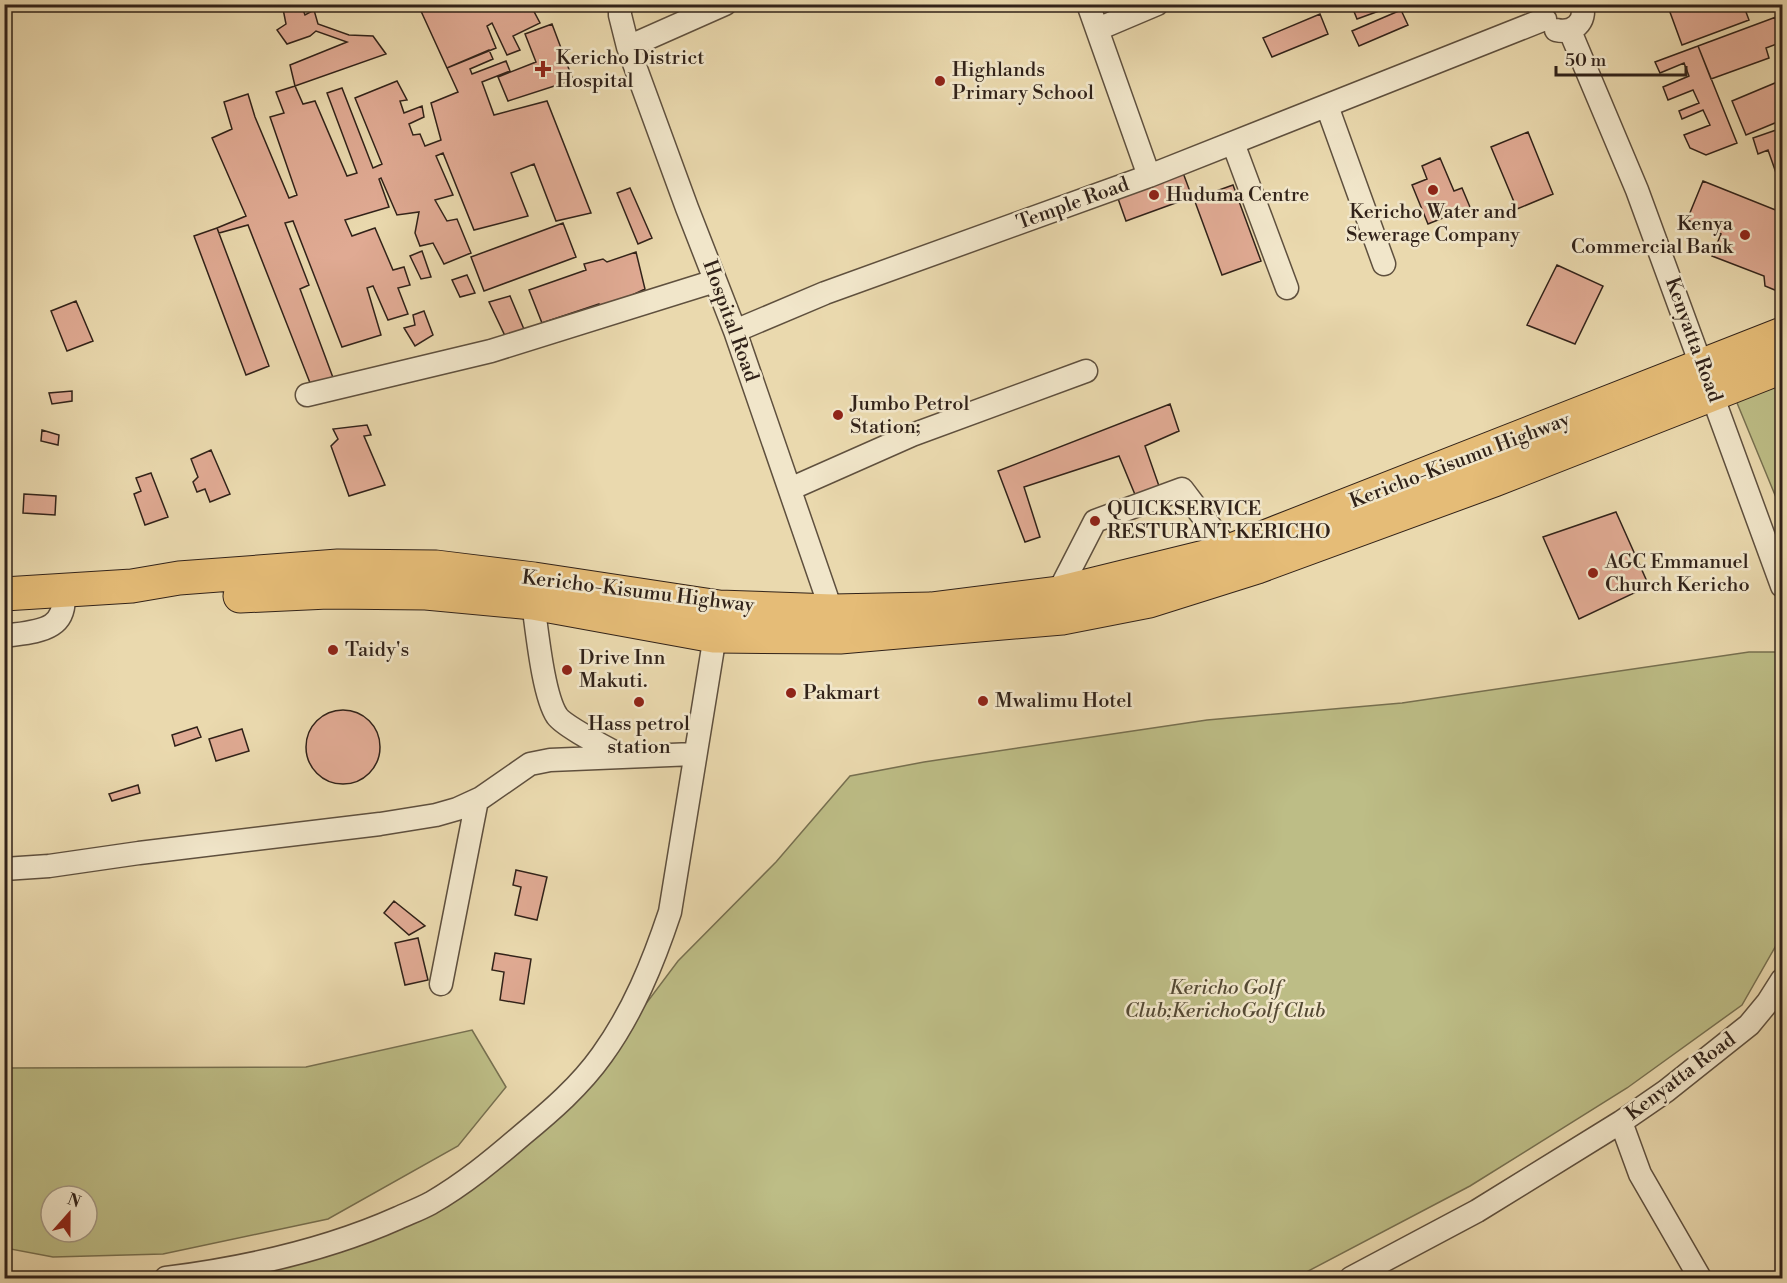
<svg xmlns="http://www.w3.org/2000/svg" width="1787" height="1283" viewBox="0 0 1787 1283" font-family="'Libre Bodoni',serif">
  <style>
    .green { fill: #bdbd86; stroke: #777050; stroke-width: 1.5; fill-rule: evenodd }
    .building { fill: #e0aa93; stroke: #312219; stroke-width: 1.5 }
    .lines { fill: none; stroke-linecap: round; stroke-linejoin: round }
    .minor-casing { stroke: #5f503e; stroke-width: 25 }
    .highway-casing { stroke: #312219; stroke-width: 35 }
    .minor { stroke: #f1e6ca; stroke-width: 22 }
    .highway { stroke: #e5bc77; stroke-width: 33 }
    .poi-dot { fill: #8f2418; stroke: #f1e6ca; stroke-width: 2 }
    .labels { text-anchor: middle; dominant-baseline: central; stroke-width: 5; stroke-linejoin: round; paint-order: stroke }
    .poi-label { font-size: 20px; fill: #312219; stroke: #f1e6ca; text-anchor: start }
    .street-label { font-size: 20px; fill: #312219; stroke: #f1e6ca }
    .park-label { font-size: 20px; font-style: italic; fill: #544934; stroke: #f1e6ca }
  </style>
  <rect width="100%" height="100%" fill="#ead9ae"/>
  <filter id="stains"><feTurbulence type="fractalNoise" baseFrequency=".00333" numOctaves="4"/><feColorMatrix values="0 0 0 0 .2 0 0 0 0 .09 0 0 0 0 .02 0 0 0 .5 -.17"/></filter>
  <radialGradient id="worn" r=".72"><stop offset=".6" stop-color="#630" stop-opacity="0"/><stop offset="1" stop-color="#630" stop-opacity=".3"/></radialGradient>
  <path class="green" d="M1782 381V512L1735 398Z
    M1749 652H1781L1782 656V935L1742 1005 1627 1088 1470 1186 1295 1278H189L433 1208 606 1057 678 961 776 862 850 776 924 762 1207 720 1402 703Z
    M472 1030 506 1087 458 1146 328 1219 163 1254 53 1257 5 1248V1068L306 1067ZM51 1196H87V1232H51Z"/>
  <path class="building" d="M432 4H530L540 23 513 36 520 50 507 55 492 23 487 26 496 48 447 68 420 9Z
    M1351 4H1389L1390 7 1357 19Z
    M1667 4H1743L1749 20 1682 45Z
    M302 7 305 15 314 10 318 24 349 35 373 36 386 54 295 86 290 65 347 42 316 31 310 36 287 44 277 30 286 24 283 9Z
    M1401 10 1408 25 1359 46 1352 31Z
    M1320 14 1328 34 1272 57 1263 38Z
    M1776 17 1782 36V42L1766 48 1769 58 1711 79 1698 46Z
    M552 24 573 80 508 101 498 77 536 62 525 34Z
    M1698 46 1737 143 1706 155 1690 148 1684 135 1710 125 1703 110 1682 119 1679 111 1699 103 1693 90 1668 100 1663 87 1689 76 1684 63 1660 73 1655 62Z
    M489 50 493 59 470 69 472 74 506 61 510 71 482 82 494 115 547 101 591 213 556 221 534 164 511 173 528 216 474 230 443 153 436 156 453 195 435 200 447 221 457 219 471 253 444 264 433 243 420 246 415 233 419 212 397 215 381 178 379 179 389 207 345 220 352 236 375 228 393 270 404 267 410 285 398 288 408 314 388 320 373 286 367 288 381 335 342 347 293 221 285 223 309 285 300 289 335 383 312 388 248 225 219 233 217 228 246 216 212 138 232 129 224 102 248 94 255 117 289 198 297 195 270 117 284 113 276 92 295 86 303 104 315 101 347 176 357 173 327 93 342 88 373 168 382 164 355 98 397 81 407 100 400 101 404 113 422 106 424 117 409 124 413 135 420 134 425 146 441 140 431 103 458 92 447 68Z
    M1782 80V120L1746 135 1732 101Z
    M1779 129 1782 140V190L1768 150 1758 154 1753 138Z
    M1528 132 1553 194 1517 209 1491 147Z
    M1440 158 1454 191 1462 188 1470 207 1428 224 1412 185 1427 179 1422 166Z
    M1182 170 1192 197 1126 221 1116 193Z
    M1703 181 1778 211 1782 200V293L1765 286 1764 276 1712 256 1721 234 1687 220Z
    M1233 185 1261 261 1222 275 1194 199Z
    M630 188 652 238 638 244 617 193Z
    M563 223 576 257 484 291 471 257Z
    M217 228 269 366 246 375 194 236Z
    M422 251 431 277 421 279 410 256Z
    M636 252 645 289 618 302 601 308 599 304 542 323 529 290 586 270 584 264 603 259 607 262Z
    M1557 265 1603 286 1575 344 1527 325Z
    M467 275 475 293 460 297 452 280Z
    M510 296 526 334 507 340 489 302Z
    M76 301 93 341 67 351 51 311Z
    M424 311 433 335 415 346 404 328 415 325 413 315Z
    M72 391V401L52 404 49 393Z
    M1170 404 1179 431 1145 446 1159 486 1136 497 1119 456 1024 487 1040 537 1025 542 998 471Z
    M367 425 371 435 364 436 385 485 349 496 331 446 338 439 333 429Z
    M42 430 59 435 58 445 41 441Z
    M211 450 230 494 210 502 205 489 197 492 193 482 198 477 191 459Z
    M151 473 168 517 145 525 134 494 141 491 136 478Z
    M24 494 56 496 55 515 23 513Z
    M1616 512 1649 586 1579 619 1543 537Z
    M306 747a37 37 0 1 1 74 0a37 37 0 1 1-74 0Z
    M197 727 201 737 175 746 172 735Z
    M242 729 249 751 216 761 209 739Z
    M138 785 140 793 112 801 109 794Z
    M516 870 547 877 537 920 515 915 521 887 513 885Z
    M394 901 425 926 409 935 384 913Z
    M418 938 428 980 405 985 395 943Z
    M495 953 531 959 524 1004 500 1000 504 972 492 970Z"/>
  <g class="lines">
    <g class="minor-casing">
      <path id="minor" d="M620 4V15L628 47 687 208 735 331 836 624
        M1088 4 1149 176
        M1098 29 1157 4
        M1556 30C1573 34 1587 22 1582 4
        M1570 31 1637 190 1782 586
        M628 47 725 4
        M1327 106 1384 264
        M1233 143 1287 288
        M735 331 825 293 1149 176 1545 19
        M307 395 491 351 715 281
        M790 489 912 435 1086 371
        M1058 593 1095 521 1182 489 1229 551
        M533 603C537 630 543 695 557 716 565 727 609 749 623 757
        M4 636C37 631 69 632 63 590
        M4 869 49 866 139 853 380 824 436 815 457 809 481 798 530 764 550 760 694 754
        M441 984 477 800
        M166 1278C245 1268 324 1251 398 1218 409 1213 420 1209 431 1203 464 1184 493 1160 522 1135 551 1111 580 1086 602 1055 633 1012 653 963 670 912L717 623
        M1351 1278 1477 1211 1621 1122
        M1700 1278 1640 1174 1621 1122 1666 1091 1749 1025 1768 1002 1782 980"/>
    </g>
    <g class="highway-casing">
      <path id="highway" d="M4 594 132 586 179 578 338 566 436 567 534 579 719 607 833 611 931 609 1058 593 1229 551 1782 334
        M240 596 328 592 426 593 533 603 714 636 840 637 1062 618 1149 601 1257 567 1494 480 1782 367"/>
    </g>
    <use href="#minor" class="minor"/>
    <use href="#highway" class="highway"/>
  </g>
  <g class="poi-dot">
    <path d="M540 60h6v6h6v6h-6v6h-6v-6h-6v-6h6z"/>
    <circle cx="940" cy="81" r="6"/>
    <circle cx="1433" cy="190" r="6"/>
    <circle cx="1154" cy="195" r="6"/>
    <circle cx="1745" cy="235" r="6"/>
    <circle cx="838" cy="415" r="6"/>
    <circle cx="1095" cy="521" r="6"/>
    <circle cx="1593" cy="573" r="6"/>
    <circle cx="333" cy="650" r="6"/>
    <circle cx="567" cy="670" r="6"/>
    <circle cx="791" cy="693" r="6"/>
    <circle cx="983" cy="701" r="6"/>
    <circle cx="639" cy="702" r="6"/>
  </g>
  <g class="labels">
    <g class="poi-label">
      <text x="556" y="58">Kericho District<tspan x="556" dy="23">Hospital</tspan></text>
      <text x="952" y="70">Highlands<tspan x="952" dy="23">Primary School</tspan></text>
      <text x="1166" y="195">Huduma Centre</text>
      <text x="1433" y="212" text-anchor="middle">Kericho Water and<tspan x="1433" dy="23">Sewerage Company</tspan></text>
      <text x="1733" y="224" text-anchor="end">Kenya<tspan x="1733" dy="23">Commercial Bank</tspan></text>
      <text x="850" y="404">Jumbo Petrol<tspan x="850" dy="23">Station;</tspan></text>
      <text x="1107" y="509">QUICKSERVICE<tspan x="1107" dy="23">RESTURANT KERICHO</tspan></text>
      <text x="1605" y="562">AGC Emmanuel<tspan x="1605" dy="23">Church Kericho</tspan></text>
      <text x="345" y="650">Taidy's</text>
      <text x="579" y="658">Drive Inn<tspan x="579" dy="23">Makuti.</tspan></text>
      <text x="803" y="693">Pakmart</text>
      <text x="995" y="701">Mwalimu Hotel</text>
      <text x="639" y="724" text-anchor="middle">Hass petrol<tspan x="639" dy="23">station</tspan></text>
    </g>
    <g class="street-label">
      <text transform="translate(1073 204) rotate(-20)">Temple Road</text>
      <text transform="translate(730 321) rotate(70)">Hospital Road</text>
      <text transform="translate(1693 340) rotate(70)">Kenyatta Road</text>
      <text transform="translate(1460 461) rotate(-21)">Kericho-Kisumu Highway</text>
      <text transform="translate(638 592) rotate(7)">Kericho-Kisumu Highway</text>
      <text transform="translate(1681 1077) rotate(-37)">Kenyatta Road</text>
    </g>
    <g class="park-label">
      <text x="1225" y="988">Kericho Golf<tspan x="1225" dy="23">Club;KerichoGolf Club</tspan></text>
    </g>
  </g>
  <rect width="1787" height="1283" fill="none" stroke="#ead9ae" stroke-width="24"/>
  <rect x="6" y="6" width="1775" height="1271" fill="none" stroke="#312219" stroke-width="3"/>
  <rect x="12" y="12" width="1763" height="1259" fill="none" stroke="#312219" stroke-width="1.5"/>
  <g transform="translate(69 1214) rotate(21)"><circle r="28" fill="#f1e6ca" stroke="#a49883" stroke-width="1.5"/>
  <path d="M0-4.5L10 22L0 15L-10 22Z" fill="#8f2418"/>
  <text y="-9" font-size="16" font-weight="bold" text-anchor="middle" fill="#312219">N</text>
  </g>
  <path d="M1556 66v9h130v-9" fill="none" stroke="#312219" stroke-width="3"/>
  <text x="1565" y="66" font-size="18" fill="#312219" stroke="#f1e6ca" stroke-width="4.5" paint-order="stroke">50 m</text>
  <rect width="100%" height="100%" filter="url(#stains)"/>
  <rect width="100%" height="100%" fill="url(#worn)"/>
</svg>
